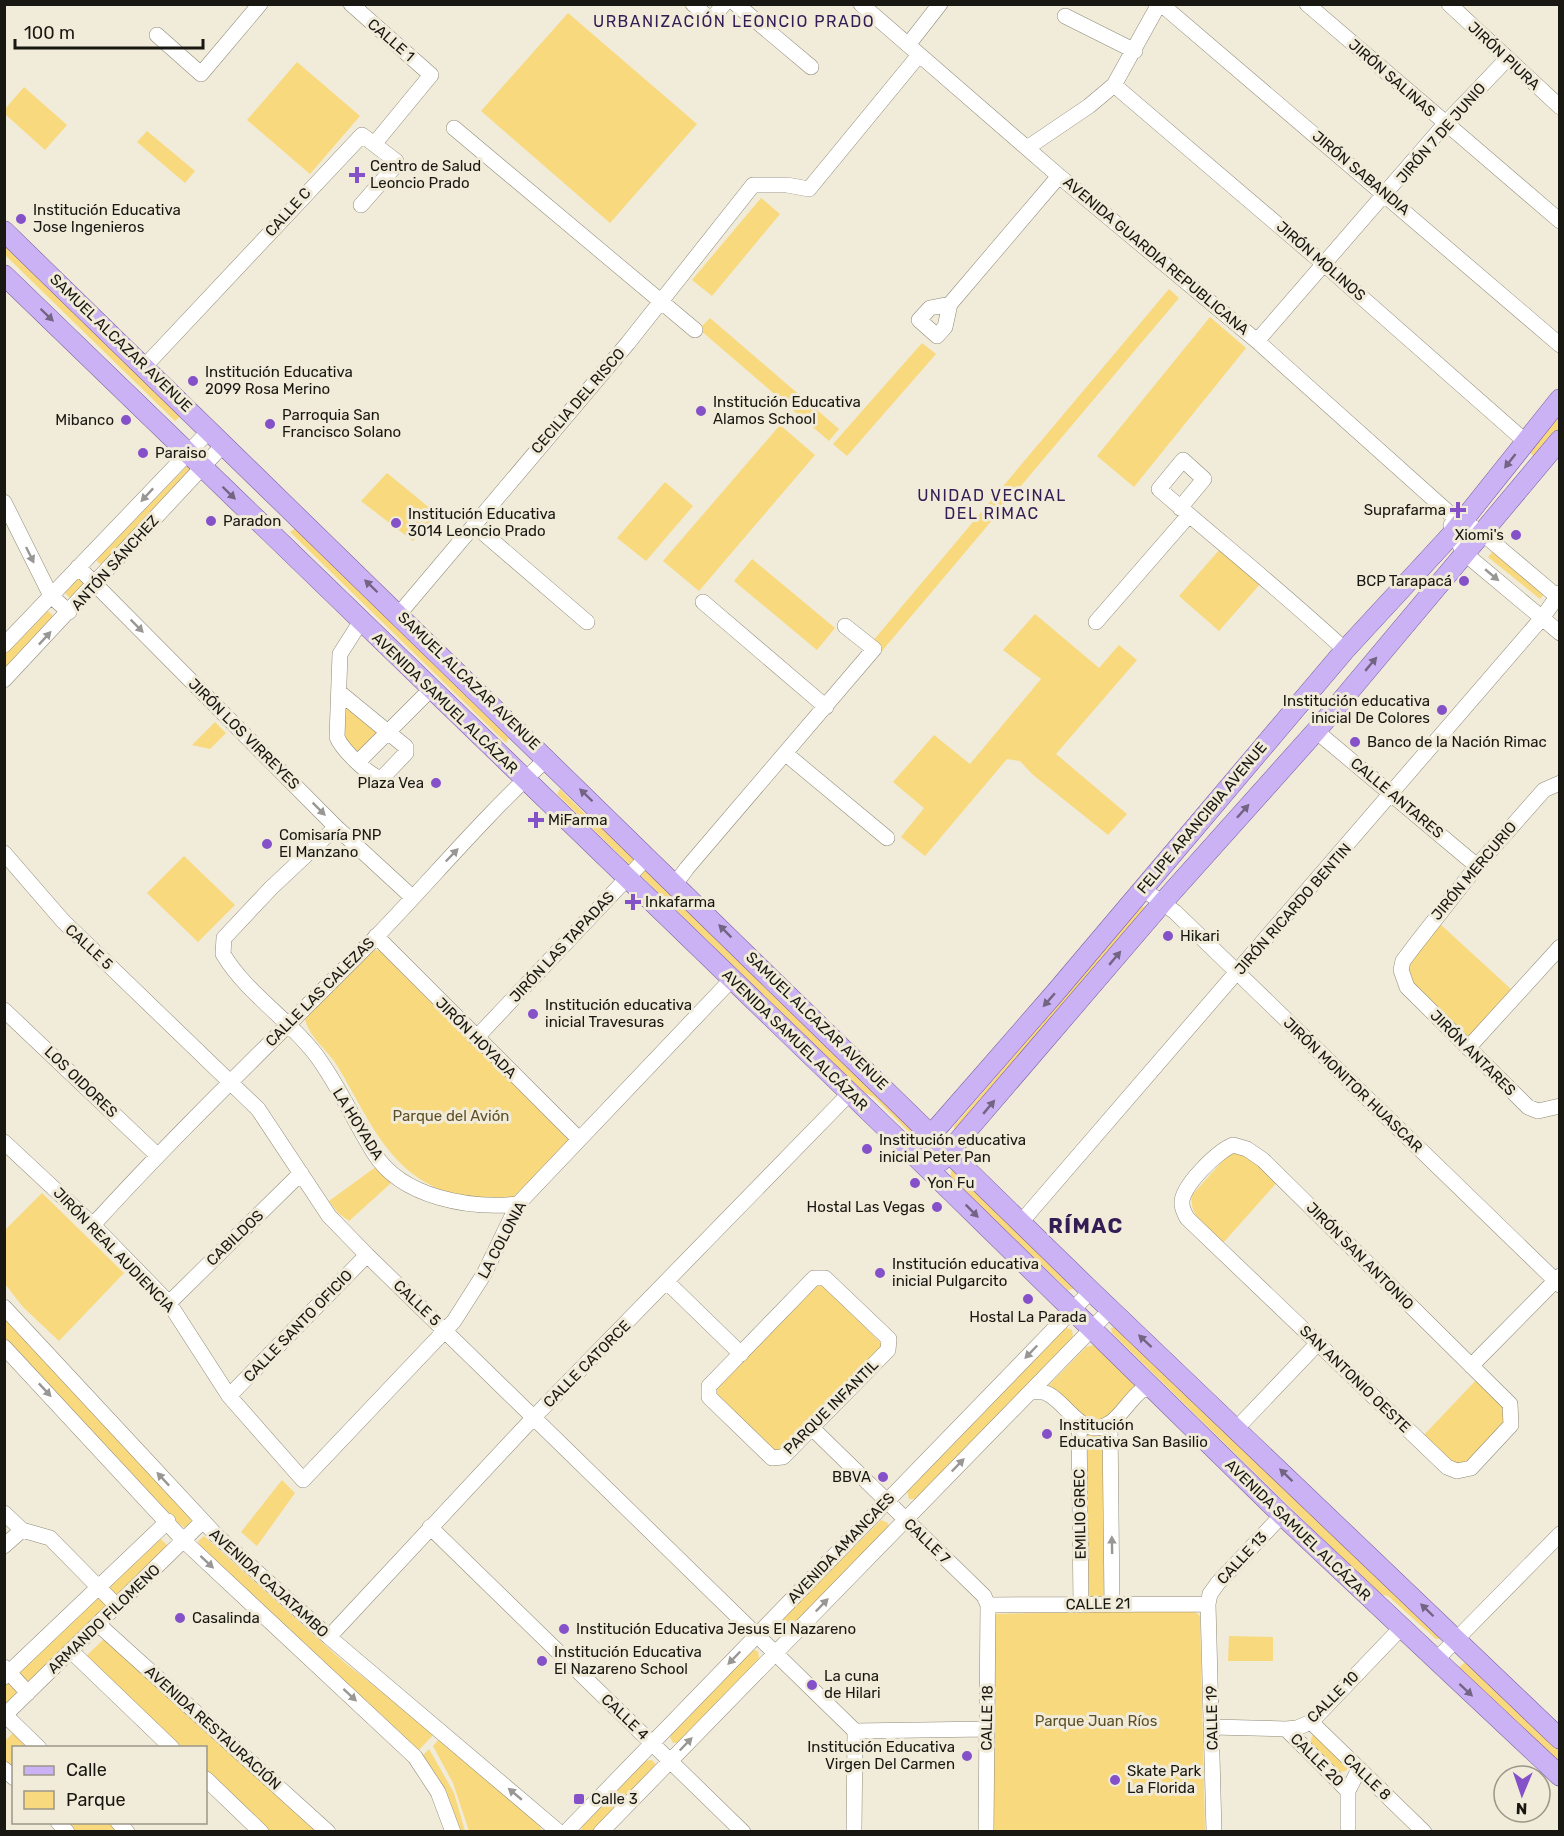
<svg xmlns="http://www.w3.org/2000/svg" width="1564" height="1836" viewBox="0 0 1564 1836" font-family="Rubik,sans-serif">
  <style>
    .green { fill: #f8d97d }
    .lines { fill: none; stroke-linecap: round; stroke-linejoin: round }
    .minor-casing { stroke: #908a79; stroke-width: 16 }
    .major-casing { stroke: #775ba0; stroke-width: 21 }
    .minor { stroke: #fff; stroke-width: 15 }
    .major { stroke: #cbb2f4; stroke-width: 20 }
    .oneway { fill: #726482 }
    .oneway2 { fill: #989794 }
    .poi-dot { fill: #8451c9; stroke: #f1ebd9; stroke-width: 2 }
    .labels { text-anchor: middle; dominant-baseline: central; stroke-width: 6; stroke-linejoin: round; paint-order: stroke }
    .street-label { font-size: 15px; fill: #191711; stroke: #f1ebd9 }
    .poi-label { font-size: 15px; fill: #191711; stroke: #f1ebd9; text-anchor: start }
    .park-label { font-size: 15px; fill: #5e5027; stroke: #f1ebd9 }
    .neighbourhood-label { font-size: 16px; letter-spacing: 1.5px; fill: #341c55; stroke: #f1ebd9 }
    .district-label { font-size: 21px; font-weight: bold; letter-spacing: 1.5px; fill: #341c55; stroke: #f1ebd9 }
  </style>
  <rect width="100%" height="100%" fill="#f1ebd9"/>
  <path class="green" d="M568 13 697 124 610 223 481 111Z
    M297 62 360 116 310 174 247 120Z
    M24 87 67 125 45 150 5 114V109Z
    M147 131 195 171 185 183 137 142Z
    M761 198 780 214 712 296 692 280Z
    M4 242 182 415 175 421 5 255Z
    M1169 289 1179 298 882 651 872 642Z
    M1210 317 1246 348 1134 487 1097 456Z
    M710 318 839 429 829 441 699 329Z
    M922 343 936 354 847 456 833 444Z
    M1559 415V429L1535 458 1528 450Z
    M780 425 815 455 699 591 663 561Z
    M190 463 196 469 102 566 96 560Z
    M387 473 437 514 413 541 361 501Z
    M665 482 693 506 646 561 617 538Z
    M298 526 512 733 506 743 290 532Z
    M1220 549 1261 583 1219 631 1179 596Z
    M1494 550 1545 593 1540 599 1488 557Z
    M752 559 835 628 817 650 734 581Z
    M79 574 88 583 71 599 62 590Z
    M47 610 55 618 5 670V654Z
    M1035 614 1099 668 1119 645 1137 660 1056 754 1127 814 1108 835 1032 774 1020 761 1007 759 925 856 901 837 924 808 893 782 934 735 970 764 1041 679 1003 650Z
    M347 708H350L378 732 357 753 341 739 342 711Z
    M215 722 226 733 210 749 192 745Z
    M560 789 595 824 608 828 918 1131 912 1135 874 1097 863 1092 557 794Z
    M184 856 235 905 198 942 147 893Z
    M1147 906V910L955 1134 954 1126 1141 907Z
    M1439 923 1513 991 1470 1036 1464 1037 1410 986 1407 962Z
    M374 950 381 951 571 1141 510 1200C492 1198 471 1200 455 1195 389 1175 371 1122 338 1067 329 1051 309 1038 305 1019Z
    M1236 1152 1246 1154 1279 1180 1223 1243C1209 1229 1188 1217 1192 1195L1228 1155Z
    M377 1166 392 1180 390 1184 349 1221 338 1213 329 1201Z
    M952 1168 1077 1288 1068 1290 950 1177Z
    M42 1193 124 1273 59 1341 23 1307 5 1284V1230Z
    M819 1282 883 1345 778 1453 713 1391Z
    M5 1316 187 1513 191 1520 189 1528H185L177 1522 5 1338Z
    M1115 1327 1441 1634V1639H1436L1388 1596 1379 1594 1112 1333 1111 1328Z
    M1067 1328 1072 1330 1073 1338 917 1499H909L907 1490 1063 1329Z
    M1094 1345 1101 1346 1138 1383 1107 1418 1088 1421 1048 1386 1086 1347Z
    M1479 1377 1511 1417 1473 1461 1457 1467 1423 1436Z
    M1088 1430 1104 1431 1105 1598H1092L1088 1595 1086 1434Z
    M282 1480 295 1493 257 1546 241 1532Z
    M881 1520 888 1523 889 1528 782 1636H777L774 1633 775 1626Z
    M204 1536 345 1663 435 1733 418 1751 200 1546 198 1541Z
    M159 1537 170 1548 5 1705V1685Z
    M1193 1610 1200 1616 1205 1831H989L991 1614Z
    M1229 1636 1273 1637V1661H1228Z
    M106 1637 317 1831H263L206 1777V1748L174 1747 82 1660Z
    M753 1650 758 1651 759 1659 680 1742 673 1743 670 1737 672 1733Z
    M1468 1660 1559 1751V1766L1458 1668Z
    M14 1732 30 1747 14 1748 13 1775 5 1765V1741Z
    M1316 1733 1348 1766 1346 1771 1339 1772 1310 1743 1313 1734Z
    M440 1738 539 1825 542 1831H469L453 1783 433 1746Z
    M429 1749 454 1793 465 1831H461L449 1800 422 1756Z
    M652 1760 656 1765 655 1770 594 1831H581L582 1826 645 1761Z
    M61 1823H109L118 1831H70Z"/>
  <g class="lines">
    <g class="minor-casing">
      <path id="minor" d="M351 4 431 75 375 143
        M693 4 711 20 724 4
        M736 4 811 67
        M861 4 1059 176 1257 341 1448 512 1482 533 1560 599
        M1161 4 1560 345
        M1307 4 1560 221
        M1449 4 1560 107
        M1065 16 1135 51
        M157 35 201 74 260 4
        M908 45 940 4
        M1114 85 1325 265 1525 441
        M454 128 695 330
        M1027 148 1089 106 1114 85 1159 4
        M950 304 930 308 919 320 937 336 945 327 950 304 1059 176
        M1257 341 1445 124 1506 60
        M145 366 362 135 396 161V165L361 205
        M4 502 51 596 69 612
        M1180 508 1204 479 1183 460 1159 489C1221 543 1285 594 1345 650
        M474 525 587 622
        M1451 525 1463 552 1560 633
        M78 567 336 827 412 897
        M703 602 826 707
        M399 614 628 343 753 185H787L809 189 919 55
        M1096 622 1189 515
        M4 645 210 430
        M4 680 224 444
        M339 692 406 747V753L382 778C370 778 341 748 337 737L340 654 361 621
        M1316 731 1477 866
        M786 754 887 838
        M358 762 431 689
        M1560 783 1544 790 1477 866 1415 945 1403 961 1401 970 1407 987 1528 1107 1538 1111 1560 1106
        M336 827 271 888 224 938 223 954C247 994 289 1019 316 1055 339 1086 354 1121 374 1153 402 1198 470 1209 518 1204
        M4 853 63 921 258 1109 329 1216 367 1255 855 1731
        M676 883 687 868 874 649 845 626
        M1143 889 1175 912 1560 1285
        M376 936 578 1138
        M4 1010 157 1155
        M476 1038 648 856
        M1468 1048 1560 947
        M4 1142 93 1225 169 1303 229 1396 303 1480 454 1321 484 1274 518 1204 732 979
        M1233 1145 1247 1149 1263 1160 1510 1404 1511 1425 1471 1468 1457 1471 1447 1467 1187 1218C1185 1214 1182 1209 1182 1204 1180 1187 1218 1151 1233 1145Z
        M1022 1221 1542 618 1560 593
        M93 1225C183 1126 280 1034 374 939 432 879 486 814 548 758
        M814 1278H825L889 1339 888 1350 783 1457 772 1458 709 1397V1386Z
        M667 1282 741 1354
        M169 1303 301 1173
        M4 1307 217 1536 329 1637 559 1832
        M4 1347 184 1541 415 1757 438 1792 453 1832
        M1471 1366 1560 1276
        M1030 1392C1036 1392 1043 1391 1048 1394 1068 1404 1083 1441 1110 1423 1122 1415 1130 1399 1142 1390L1153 1389
        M229 1396 367 1255
        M1079 1422 1081 1605
        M1110 1423 1112 1604
        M812 1428 984 1596 988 1605 986 1832
        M1237 1428 1318 1343
        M4 1513 22 1530 50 1538 117 1606
        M430 1527 743 1832
        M4 1546 22 1530
        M988 1605 1208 1604
        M99 1625 328 1832
        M329 1637 535 1416 849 1094
        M71 1651 172 1748
        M1435 1661 1560 1534
        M4 1667 28 1693
        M4 1677 168 1521
        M5 1715 39 1748
        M4 1716 202 1522
        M1311 1722 1424 1832
        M1213 1727 1286 1729 1297 1728 1311 1722 1401 1628
        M1286 1729 1348 1791
        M855 1731 986 1729
        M4 1769 14 1778
        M206 1779 261 1832
        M58 1822 67 1832
        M118 1822 127 1832
        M566 1832 1091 1291
        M601 1832 1111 1309
        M854 1832 855 1731
        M1214 1832 1208 1604 1210 1594 1218 1583 1282 1515
        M1348 1832V1791L1359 1769"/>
    </g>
    <g class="major-casing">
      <path id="major" d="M4 231 1091 1291 1560 1739
        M4 275 913 1154 1282 1515 1560 1776
        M924 1143 1055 993 1345 650 1453 533 1560 399
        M941 1161 1163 902 1316 731 1560 440"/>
    </g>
    <use href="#minor" class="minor"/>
    <use href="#major" class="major"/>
  </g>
  <defs><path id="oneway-solid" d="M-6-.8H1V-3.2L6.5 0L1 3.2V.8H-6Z" transform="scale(1.5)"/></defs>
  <g class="oneway">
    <use href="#oneway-solid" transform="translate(47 315) rotate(44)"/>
    <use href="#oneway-solid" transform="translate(1510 461) rotate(128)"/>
    <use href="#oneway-solid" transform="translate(229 493) rotate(44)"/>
    <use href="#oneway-solid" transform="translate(371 586) rotate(-136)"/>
    <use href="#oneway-solid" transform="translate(1371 664) rotate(-50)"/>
    <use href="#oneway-solid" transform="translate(586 795) rotate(-136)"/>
    <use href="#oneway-solid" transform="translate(1243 811) rotate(-48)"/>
    <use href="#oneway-solid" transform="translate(725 931) rotate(-135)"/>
    <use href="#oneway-solid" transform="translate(1115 958) rotate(-50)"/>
    <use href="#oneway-solid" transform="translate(1049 1000) rotate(131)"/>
    <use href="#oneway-solid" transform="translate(989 1107) rotate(-50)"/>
    <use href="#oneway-solid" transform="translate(972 1211) rotate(45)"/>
    <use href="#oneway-solid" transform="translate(1145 1341) rotate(-137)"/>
    <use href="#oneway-solid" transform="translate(1286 1475) rotate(-136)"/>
    <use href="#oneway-solid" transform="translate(1427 1610) rotate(-136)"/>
    <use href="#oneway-solid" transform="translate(1466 1690) rotate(43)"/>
  </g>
  <g class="oneway2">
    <use href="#oneway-solid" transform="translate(147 495) rotate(133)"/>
    <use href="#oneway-solid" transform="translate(30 555) rotate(64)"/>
    <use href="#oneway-solid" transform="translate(1492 575) rotate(40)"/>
    <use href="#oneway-solid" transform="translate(137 626) rotate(45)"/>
    <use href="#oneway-solid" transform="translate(45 638) rotate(-47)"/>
    <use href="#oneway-solid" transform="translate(319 809) rotate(45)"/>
    <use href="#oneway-solid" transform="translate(452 855) rotate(-46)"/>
    <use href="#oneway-solid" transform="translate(1031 1352) rotate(134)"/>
    <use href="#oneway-solid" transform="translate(45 1390) rotate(47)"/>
    <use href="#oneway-solid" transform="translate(958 1465) rotate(-46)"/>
    <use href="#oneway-solid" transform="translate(163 1479) rotate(-133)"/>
    <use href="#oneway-solid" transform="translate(1112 1545) rotate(-91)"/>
    <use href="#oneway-solid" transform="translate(207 1562) rotate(43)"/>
    <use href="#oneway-solid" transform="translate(822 1605) rotate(-46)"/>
    <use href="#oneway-solid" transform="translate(734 1658) rotate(134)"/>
    <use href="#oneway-solid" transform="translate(350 1695) rotate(43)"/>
    <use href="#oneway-solid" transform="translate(686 1744) rotate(-46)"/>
    <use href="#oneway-solid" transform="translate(515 1794) rotate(-140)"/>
  </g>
  <g class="poi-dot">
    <path d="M354 166h6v6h6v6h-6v6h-6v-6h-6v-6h6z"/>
    <circle cx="21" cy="219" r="6"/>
    <circle cx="193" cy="381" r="6"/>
    <circle cx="701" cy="411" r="6"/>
    <circle cx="126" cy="420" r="6"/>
    <circle cx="270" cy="424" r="6"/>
    <circle cx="143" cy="453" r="6"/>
    <path d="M1455 501h6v6h6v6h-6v6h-6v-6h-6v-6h6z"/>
    <circle cx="211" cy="521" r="6"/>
    <circle cx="396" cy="523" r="6"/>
    <circle cx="1516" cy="535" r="6"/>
    <circle cx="1464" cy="581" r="6"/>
    <circle cx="1442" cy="710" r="6"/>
    <circle cx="1355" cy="742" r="6"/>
    <circle cx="436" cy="783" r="6"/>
    <path d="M533 811h6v6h6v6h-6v6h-6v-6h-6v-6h6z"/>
    <circle cx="267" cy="844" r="6"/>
    <path d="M630 893h6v6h6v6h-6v6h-6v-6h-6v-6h6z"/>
    <circle cx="1168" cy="936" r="6"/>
    <circle cx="533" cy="1014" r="6"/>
    <circle cx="867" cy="1149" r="6"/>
    <circle cx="915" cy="1183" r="6"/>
    <circle cx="937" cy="1207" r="6"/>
    <circle cx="880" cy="1273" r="6"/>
    <circle cx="1028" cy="1299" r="6"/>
    <circle cx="1047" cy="1434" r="6"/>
    <circle cx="883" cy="1477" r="6"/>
    <circle cx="180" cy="1618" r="6"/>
    <circle cx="564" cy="1629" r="6"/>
    <circle cx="542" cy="1661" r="6"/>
    <circle cx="812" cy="1685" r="6"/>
    <circle cx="967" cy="1756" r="6"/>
    <circle cx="1115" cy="1780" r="6"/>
    <rect x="573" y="1793" width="12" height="12" rx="3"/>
  </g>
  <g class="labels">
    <g class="street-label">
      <text transform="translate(391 40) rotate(41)">CALLE 1</text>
      <text transform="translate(1504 56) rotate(43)">JIRÓN PIURA</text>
      <text transform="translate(1392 78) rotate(41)">JIRÓN SALINAS</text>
      <text transform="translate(1441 133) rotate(-49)">JIRÓN 7 DE JUNIO</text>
      <text transform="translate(1361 173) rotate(40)">JIRÓN SABANDIA</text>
      <text transform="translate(288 212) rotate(-48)">CALLE C</text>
      <text transform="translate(1156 256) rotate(40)">AVENIDA GUARDIA REPUBLICANA</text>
      <text transform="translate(1321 261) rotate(41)">JIRÓN MOLINOS</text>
      <text transform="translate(121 343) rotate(44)">SAMUEL ALCAZAR AVENUE</text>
      <text transform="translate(578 401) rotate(-49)">CECILIA DEL RISCO</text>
      <text transform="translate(115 563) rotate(-48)">ANTÓN SÁNCHEZ</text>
      <text transform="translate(469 681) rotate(44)">SAMUEL ALCAZAR AVENUE</text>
      <text transform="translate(445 703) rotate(44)">AVENIDA SAMUEL ALCÁZAR</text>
      <text transform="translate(244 734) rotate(45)">JIRÓN LOS VIRREYES</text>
      <text transform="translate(1397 798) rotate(40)">CALLE ANTARES</text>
      <text transform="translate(1202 818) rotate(-50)">FELIPE ARANCIBIA AVENUE</text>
      <text transform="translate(1474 871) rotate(-50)">JIRÓN MERCURIO</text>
      <text transform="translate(1293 909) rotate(-49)">JIRÓN RICARDO BENTIN</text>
      <text transform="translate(89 947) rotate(43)">CALLE 5</text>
      <text transform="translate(562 947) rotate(-47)">JIRÓN LAS TAPADAS</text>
      <text transform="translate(320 992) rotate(-45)">CALLE LAS CALEZAS</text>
      <text transform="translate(817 1021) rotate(44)">SAMUEL ALCAZAR AVENUE</text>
      <text transform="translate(476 1038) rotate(45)">JIRÓN HOYADA</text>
      <text transform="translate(795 1040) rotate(44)">AVENIDA SAMUEL ALCÁZAR</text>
      <text transform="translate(1473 1053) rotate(45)">JIRÓN ANTARES</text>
      <text transform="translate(81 1082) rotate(44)">LOS OIDORES</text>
      <text transform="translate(1353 1085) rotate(44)">JIRÓN MONITOR HUASCAR</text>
      <text transform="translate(358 1124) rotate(58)">LA HOYADA</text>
      <text transform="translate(235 1238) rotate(-44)">CABILDOS</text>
      <text transform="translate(502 1240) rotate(-62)">LA COLONIA</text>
      <text transform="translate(114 1250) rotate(46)">JIRÓN REAL AUDIENCIA</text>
      <text transform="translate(1360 1256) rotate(45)">JIRÓN SAN ANTONIO</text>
      <text transform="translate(417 1303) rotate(44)">CALLE 5</text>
      <text transform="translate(298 1326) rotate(-46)">CALLE SANTO OFICIO</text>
      <text transform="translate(587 1364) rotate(-45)">CALLE CATORCE</text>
      <text transform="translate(1355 1379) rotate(44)">SAN ANTONIO OESTE</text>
      <text transform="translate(831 1407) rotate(-45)">PARQUE INFANTIL</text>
      <text transform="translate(1080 1514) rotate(-91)">EMILIO GREC</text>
      <text transform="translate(1298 1530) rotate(44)">AVENIDA SAMUEL ALCÁZAR</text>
      <text transform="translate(927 1541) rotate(44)">CALLE 7</text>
      <text transform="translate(841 1548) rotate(-46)">AVENIDA AMANCAES</text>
      <text transform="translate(1242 1558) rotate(-47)">CALLE 13</text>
      <text transform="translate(269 1583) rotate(42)">AVENIDA CAJATAMBO</text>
      <text transform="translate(1098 1604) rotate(-1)">CALLE 21</text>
      <text transform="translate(104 1619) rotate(-44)">ARMANDO FILOMENO</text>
      <text transform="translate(1333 1697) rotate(-45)">CALLE 10</text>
      <text transform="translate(625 1717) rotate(44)">CALLE 4</text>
      <text transform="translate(987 1718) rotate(-89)">CALLE 18</text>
      <text transform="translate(1212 1718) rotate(-91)">CALLE 19</text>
      <text transform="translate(213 1728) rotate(42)">AVENIDA RESTAURACIÓN</text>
      <text transform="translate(1317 1760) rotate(45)">CALLE 20</text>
      <text transform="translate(1367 1777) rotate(44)">CALLE 8</text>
    </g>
    <g class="poi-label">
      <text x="370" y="166">Centro de Salud<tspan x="370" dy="17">Leoncio Prado</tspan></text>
      <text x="33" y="210">Institución Educativa<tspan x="33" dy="17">Jose Ingenieros</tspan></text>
      <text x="205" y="372">Institución Educativa<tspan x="205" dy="17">2099 Rosa Merino</tspan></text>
      <text x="713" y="402">Institución Educativa<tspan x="713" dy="17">Alamos School</tspan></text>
      <text x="282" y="415">Parroquia San<tspan x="282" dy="17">Francisco Solano</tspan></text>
      <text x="114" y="420" text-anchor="end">Mibanco</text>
      <text x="155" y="453">Paraiso</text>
      <text x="1446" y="510" text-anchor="end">Suprafarma</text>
      <text x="408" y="514">Institución Educativa<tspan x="408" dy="17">3014 Leoncio Prado</tspan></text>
      <text x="223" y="521">Paradon</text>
      <text x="1504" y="535" text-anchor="end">Xiomi's</text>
      <text x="1452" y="581" text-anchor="end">BCP Tarapacá</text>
      <text x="1430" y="701" text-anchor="end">Institución educativa<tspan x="1430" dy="17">inicial De Colores</tspan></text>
      <text x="1367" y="742">Banco de la Nación Rimac</text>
      <text x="424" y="783" text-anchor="end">Plaza Vea</text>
      <text x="548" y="820">MiFarma</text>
      <text x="279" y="835">Comisaría PNP<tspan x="279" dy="17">El Manzano</tspan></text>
      <text x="645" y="902">Inkafarma</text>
      <text x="1180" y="936">Hikari</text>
      <text x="545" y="1005">Institución educativa<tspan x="545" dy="17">inicial Travesuras</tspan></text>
      <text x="879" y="1140">Institución educativa<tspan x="879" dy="17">inicial Peter Pan</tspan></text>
      <text x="927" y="1183">Yon Fu</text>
      <text x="925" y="1207" text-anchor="end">Hostal Las Vegas</text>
      <text x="892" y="1264">Institución educativa<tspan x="892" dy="17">inicial Pulgarcito</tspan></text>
      <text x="1028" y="1317" text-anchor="middle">Hostal La Parada</text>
      <text x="1059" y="1425">Institución<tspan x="1059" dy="17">Educativa San Basilio</tspan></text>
      <text x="871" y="1477" text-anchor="end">BBVA</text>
      <text x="192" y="1618">Casalinda</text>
      <text x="576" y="1629">Institución Educativa Jesus El Nazareno</text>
      <text x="554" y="1652">Institución Educativa<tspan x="554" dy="17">El Nazareno School</tspan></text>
      <text x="824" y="1676">La cuna<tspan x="824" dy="17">de Hilari</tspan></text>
      <text x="955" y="1747" text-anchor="end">Institución Educativa<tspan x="955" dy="17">Virgen Del Carmen</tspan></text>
      <text x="1127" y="1771">Skate Park<tspan x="1127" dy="17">La Florida</tspan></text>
      <text x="591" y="1799">Calle 3</text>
    </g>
    <g class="park-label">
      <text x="451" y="1116">Parque del Avión</text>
      <text x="1096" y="1721">Parque Juan Ríos</text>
    </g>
    <g class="neighbourhood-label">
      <text x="734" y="21">URBANIZACIÓN LEONCIO PRADO</text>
      <text x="992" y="495">UNIDAD VECINAL<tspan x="992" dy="18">DEL RIMAC</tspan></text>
    </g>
    <g class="district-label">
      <text x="1086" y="1225">RÍMAC</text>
    </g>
  </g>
  <rect width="1564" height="1836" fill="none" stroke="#191711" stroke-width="12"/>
  <rect x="12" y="1746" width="195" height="78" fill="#f1ebd9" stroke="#9b9689" stroke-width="1.5"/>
  <rect x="24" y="1766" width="30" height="9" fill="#cbb2f4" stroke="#9b9689" stroke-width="1.5"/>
  <text x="66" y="1776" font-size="18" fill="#191711">Calle</text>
  <rect x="24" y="1791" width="30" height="18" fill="#f8d97d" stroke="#9b9689" stroke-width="1.5"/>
  <text x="66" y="1806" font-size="18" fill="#191711">Parque</text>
  <g transform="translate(1522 1794) rotate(182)"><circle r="28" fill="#f1ebd9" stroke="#9b9689" stroke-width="1.5"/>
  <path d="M0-4.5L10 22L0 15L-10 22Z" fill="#8451c9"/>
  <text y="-9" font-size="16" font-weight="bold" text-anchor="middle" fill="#191711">N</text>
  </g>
  <path d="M15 39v9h188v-9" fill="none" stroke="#191711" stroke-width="3"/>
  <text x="24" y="39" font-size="18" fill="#191711" stroke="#f1ebd9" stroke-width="4.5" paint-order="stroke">100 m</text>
</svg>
